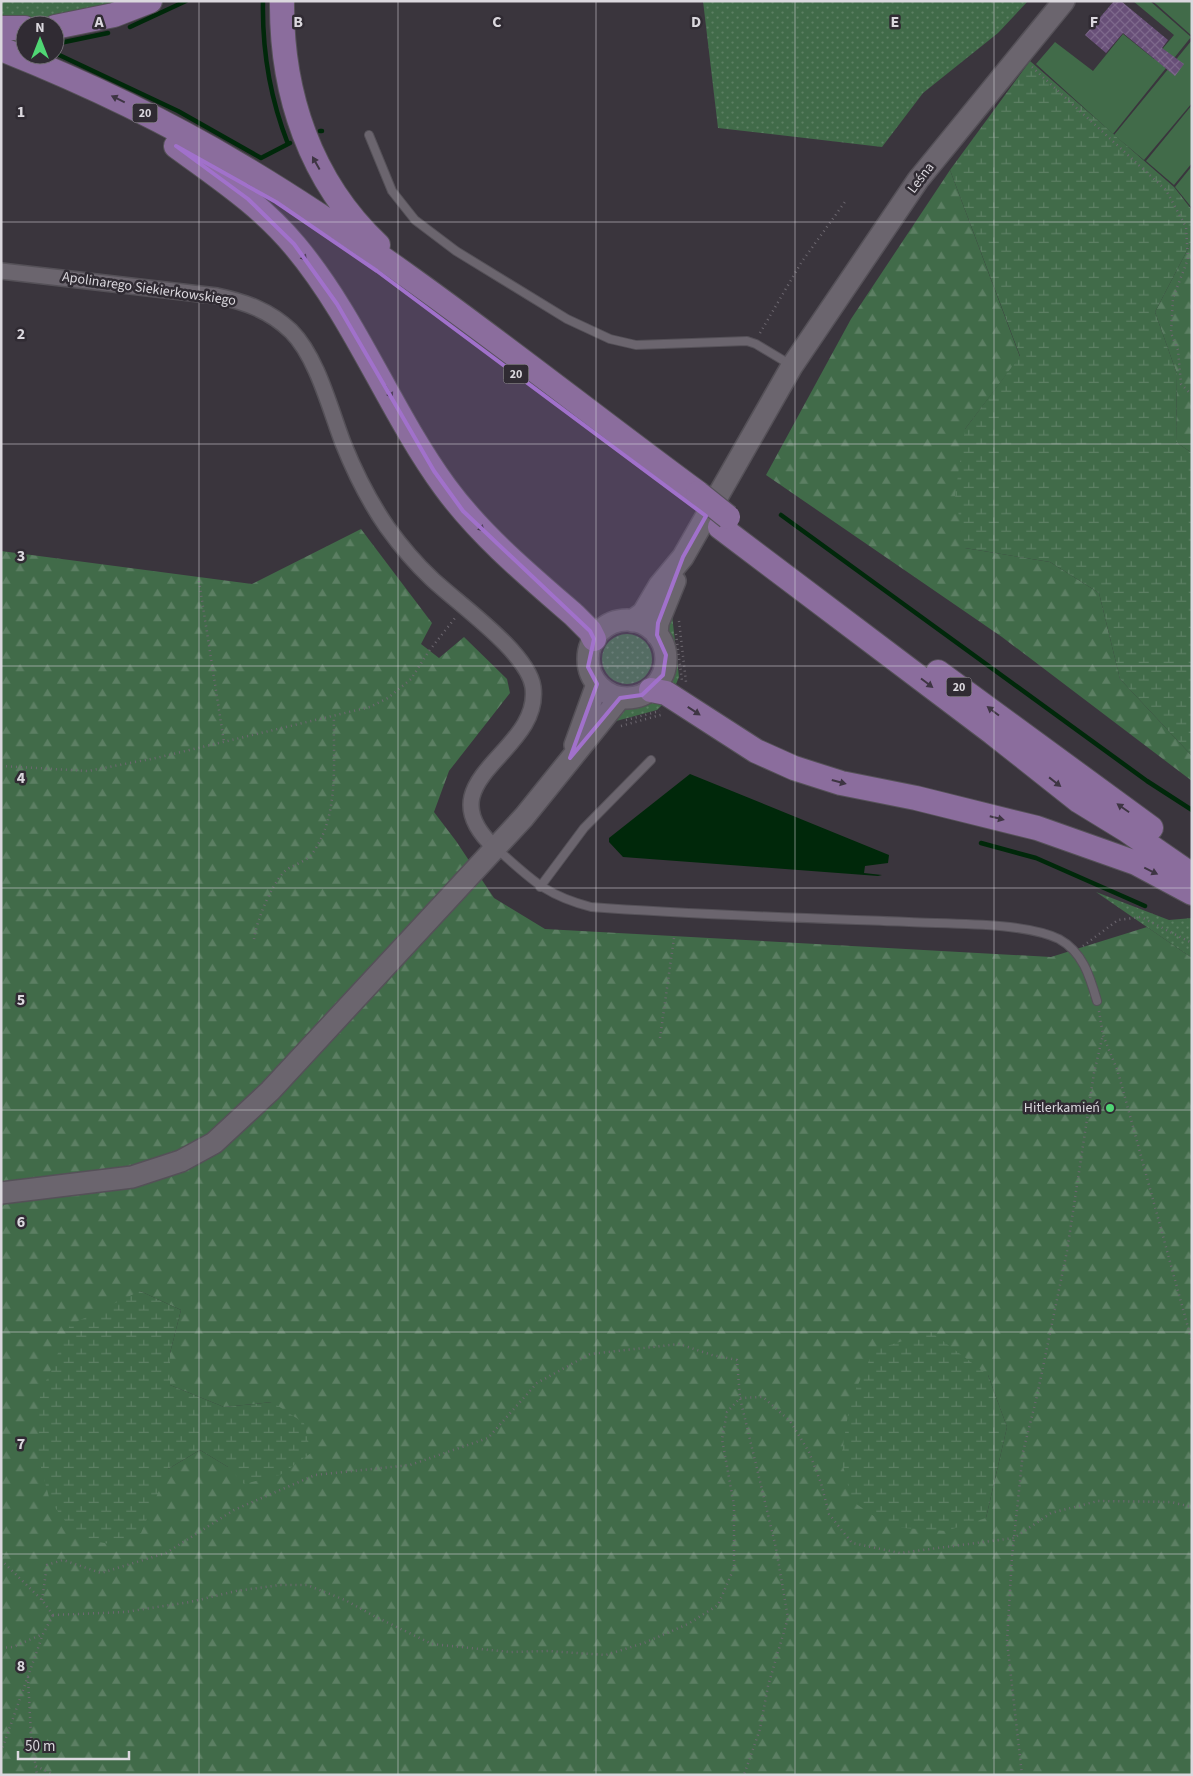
<svg xmlns="http://www.w3.org/2000/svg" width="1193" height="1776" viewBox="0 0 1193 1776" font-family="'Source Sans 3',sans-serif">
  <style>
    .grass { fill: url(#grass-dots) }
    .forest { fill: url(#forest-firs); fill-rule: evenodd }
    .wetland { fill: url(#wetland-marsh) }
    .garden { fill: #416b49 }
    .water { fill: #00280a }
    .lines { fill: none; stroke-linecap: round; stroke-linejoin: round }
    .stream { stroke: #00280a; stroke-width: 4.5 }
    .building { fill: url(#building-cross-hatch) }
    .lane-casing { stroke: #555158; stroke-width: 10 }
    .street-casing { stroke: #555158; stroke-width: 18 }
    .secondary-casing { stroke: #555158; stroke-width: 24 }
    .primary-casing { stroke: #555158; stroke-width: 26 }
    .path { stroke: #6d6870; stroke-width: 2.5; stroke-dasharray: 1 4; stroke-linecap: butt }
    .lane { stroke: #6b656e; stroke-width: 8 }
    .street { stroke: #6b656e; stroke-width: 15 }
    .secondary { stroke: #6b656e; stroke-width: 21 }
    .primary { stroke: #8b6d9d; stroke-width: 24 }
    .primary-bridge-casing { stroke: #555158; stroke-width: 26; stroke-linecap: butt }
    .primary-bridge { stroke: #8b6d9d; stroke-width: 24 }
    .oneway { fill: #3e3543 }
    .marked { fill: #a171cb; fill-opacity: 0.2; stroke: #a171cb; stroke-width: 4; stroke-linejoin: round }
    .grid { fill: none; stroke: #dbd8de; stroke-width: 1; stroke-opacity: 0.55 }
    .poi-dot { fill: #50d674; stroke: #302b33; stroke-width: 2 }
    .labels { text-anchor: middle; dominant-baseline: central; stroke-width: 5; stroke-linejoin: round; paint-order: stroke }
    .shield { fill: #302b33; stroke: #a8a4ab; stroke-width: 1 }
    .shield-label { font-size: 12px; font-weight: bold; fill: #dbd8de }
    .street-label { font-size: 14px; fill: #dbd8de; stroke: #302b33 }
    .poi-label { font-size: 14px; fill: #dbd8de; stroke: #302b33; text-anchor: end }
    .grid-label { font-size: 16px; text-anchor: middle; font-weight: bold; fill: #dbd8de; stroke: #302b33; stroke-width: 5; stroke-linejoin: round; paint-order: stroke }
  </style>
  <defs>
    <pattern id="grass-dots" width="8" height="8" patternUnits="userSpaceOnUse" patternTransform="scale(1.25)"><rect width="8" height="8" fill="#416b49"/><path d="M2 2h.1M6 6h.1" fill="none" stroke="#5c7f63" stroke-width="1.8" stroke-linecap="round"/></pattern>
    <pattern id="forest-firs" width="22" height="20" patternUnits="userSpaceOnUse" patternTransform="scale(1.25)"><rect width="22" height="20" fill="#416b49"/><path d="M5 1l3.5 6h-7zM16 11l3.5 6h-7z" fill="#5c7f63"/></pattern>
    <pattern id="wetland-marsh" width="20" height="14" patternUnits="userSpaceOnUse" patternTransform="scale(1.25)"><rect width="20" height="14" fill="#416b49"/><path d="M1 5h8M5 5V1M11 12h8M15 12V8" fill="none" stroke="#5c7f63"/></pattern>
    <pattern id="building-cross-hatch" width="8" height="8" patternUnits="userSpaceOnUse" patternTransform="scale(1.25)"><rect width="8" height="8" fill="#684f78"/><path d="M0 0l8 8M0 8l8-8" fill="none" stroke="#7d688b"/></pattern>
  </defs>
  <rect width="100%" height="100%" fill="#3a353d"/>
  <path class="grass" d="M1 1H138C92 13 49 26 1 23Z
    M703 1H1028L998 33 923 93 882 147 718 128Z
    M671 606 679 677 674 689 666 682 671 667V652L666 637Z
    M602 659a25 25 0 1 1 50 0a25 25 0 1 1-50 0Z
    M648 700 666 701 657 710 605 724 628 704Z
    M1096 892 1169 920 1192 918V958Z"/>
  <path class="forest" d="M950 170 1020 357 965 429V548L1050 562 1099 593 1120 679 1192 756V781L1002 637 766 475 851 319Z
    M1192 241V453L1176 442 1177 374 1155 312Z
    M361 529 432 623 421 644 439 658 464 637 507 679 510 693 449 771 434 812 456 841 494 898 545 929 1051 957 1147 927 1192 958V1775H1V551L252 584ZM140 1291 181 1310 170 1353V1385L224 1407 272 1402 228 1467 200 1450 168 1469ZM988 1375 1007 1427 986 1518Z"/>
  <path class="wetland" d="M1030 61 1174 187 1192 210V241L1155 312 1177 374 1176 442 1192 453V756L1120 679 1099 593 1050 562 965 548 955 495 965 429 1020 356 950 170Z
    M140 1291 181 1310 170 1353V1385L224 1407 272 1402 304 1423 311 1453 280 1475 244 1484 228 1467 200 1450 168 1469 141 1533 115 1545 78 1538 50 1501 38 1456 40 1395 70 1325Z
    M931 1332 988 1375 1007 1427 986 1518 946 1531 890 1527 852 1501 841 1458 850 1402 874 1350Z"/>
  <path class="garden" d="M1133 1H1150L1191 37 1113 134 1036 64 1055 42 1093 71 1123 34 1154 59 1174 35Z
    M1152 1H1192V36L1156 4Z
    M1192 40V103L1144 160 1114 135Z
    M1192 105V163L1174 185 1146 161Z
    M1192 166V208L1175 187Z"/>
  <path class="water" d="M690 774 889 855 888 863 865 866 864 873 882 875 878 876 623 857 609 842V838Z"/>
  <g class="lines">
    <path class="stream" d="M263 1C262 51 270 98 288 144
      M130 27 186 1
      M55 44 108 33
      M55 53 178 111 261 158 290 143
      M320 131H322
      M781 515 1147 781 1192 810
      M981 843 1036 858 1145 906"/>
  </g>
  <path class="building" d="M1114 1H1121L1168 40 1162 48 1184 64 1175 76 1123 33 1106 53 1085 35Z"/>
  <g class="lines">
    <g class="lane-casing">
      <path id="lane" d="M369 135 392 191 415 220 456 251 567 319 610 339 636 345 747 341 756 344 791 365
        M497 849C532 880 545 895 591 907 697 915 803 918 909 922 949 924 1024 922 1059 939 1083 952 1090 977 1097 1001
        M540 887 584 828 651 760"/>
    </g>
    <g class="street-casing">
      <path id="street" d="M1 271 217 296C245 302 269 310 291 331 317 357 330 409 343 443 355 473 369 501 387 527 400 545 415 563 431 578 457 603 528 652 533 687 542 754 421 779 495 848"/>
    </g>
    <g class="secondary-casing">
      <path id="secondary" d="M588 659a39 39 0 1 1 78 0a39 39 0 1 1-78 0Z
        M632 621 643 613 659 586 683 557 792 366 918 180 1064 1
        M657 635 658 623 675 581
        M575 745 597 684
        M1 1193 132 1177 181 1161 214 1143 270 1091 524 817 620 698"/>
    </g>
    <g class="primary-casing">
      <path id="primary" d="M282 1C281 93 310 181 378 245
        M55 27 114 15 150 1
        M1 28H25
        M1 49C84 82 164 120 241 166 402 262 547 382 698 493
        M176 146C218 177 261 205 295 246 356 319 389 410 445 487 480 535 529 576 574 615L590 631 594 639
        M720 527 993 733 1079 801 1128 831 1192 875
        M938 672 1151 828
        M651 690 666 693 756 751 794 768 841 783 916 798 1037 828 1136 863 1192 893"/>
    </g>
    <path class="path" d="M1032 67 1166 190 1186 227 1188 259 1173 298 1171 333 1178 350 1181 384 1192 395
      M760 333 801 263 847 199
      M199 581 224 742
      M679 621 686 682
      M676 634 682 681
      M626 720 660 711
      M621 726 664 714
      M1 766 88 771 156 758 370 707 388 698 411 679 429 651 455 618
      M254 939C257 920 270 888 283 873 290 865 305 863 312 854 340 815 333 763 334 717
      M1083 946 1118 920 1141 917 1192 943
      M1099 1011 1103 1035 1118 1072 1192 1342
      M660 1038 674 938
      M1 1560 42 1600 53 1615
      M42 1600 47 1565 63 1560 101 1573 166 1553 234 1510 315 1475 410 1465 488 1438 537 1383 590 1354 679 1344 712 1355 737 1360 740 1398 776 1548 788 1618 768 1686 760 1729 744 1775
      M53 1615 125 1612 190 1602 236 1591 280 1585H307L345 1600 374 1616 432 1644 509 1652 548 1651 606 1655 644 1643 688 1624 718 1605 734 1568V1505L722 1439 727 1412 740 1398 763 1397 790 1421 809 1452 821 1483 829 1514 852 1543 900 1553 1014 1538 1051 1513 1098 1501 1171 1502 1192 1507
      M1 1648 13 1647 43 1634
      M28 1677 31 1736 37 1775
      M1 1752 43 1634 53 1615
      M36 1766 54 1775
      M1022 1775 1007 1641 1012 1557 1023 1452 1037 1396 1067 1251 1094 1073 1103 1035"/>
    <use href="#lane" class="lane"/>
    <use href="#street" class="street"/>
    <use href="#secondary" class="secondary"/>
    <use href="#primary" class="primary"/>
    <g class="primary-bridge-casing">
      <path id="primary-bridge" d="M698 493 728 517"/>
    </g>
    <use href="#primary-bridge" class="primary-bridge"/>
  </g>
  <defs><path id="oneway-solid" d="M-6-.8H1V-3.2L6.5 0L1 3.2V.8H-6Z" transform="scale(1.25)"/></defs>
  <g class="oneway">
    <use href="#oneway-solid" transform="translate(118 99) rotate(-154)"/>
    <use href="#oneway-solid" transform="translate(316 163) rotate(-119)"/>
    <use href="#oneway-solid" transform="translate(302 255) rotate(51)"/>
    <use href="#oneway-solid" transform="translate(389 392) rotate(61)"/>
    <use href="#oneway-solid" transform="translate(479 526) rotate(44)"/>
    <use href="#oneway-solid" transform="translate(927 683) rotate(37)"/>
    <use href="#oneway-solid" transform="translate(694 711) rotate(33)"/>
    <use href="#oneway-solid" transform="translate(993 711) rotate(-143)"/>
    <use href="#oneway-solid" transform="translate(839 782) rotate(15)"/>
    <use href="#oneway-solid" transform="translate(1055 782) rotate(38)"/>
    <use href="#oneway-solid" transform="translate(1123 808) rotate(-145)"/>
    <use href="#oneway-solid" transform="translate(997 818) rotate(14)"/>
    <use href="#oneway-solid" transform="translate(1151 871) rotate(26)"/>
  </g>
  <path class="marked" d="M176 146 276 202 377 271 706 516 683 557 658 623 657 635 666 655 663 675 642 695 620 698 570 758 597 684 588 667 594 639 590 631 463 511 434 471 337 304 294 244 248 199Z"/>
  <path class="grid" d="M199 1V1775M398 1V1775M596 1V1775M795 1V1775M994 1V1775M1 222H1192M1 444H1192M1 666H1192M1 888H1192M1 1110H1192M1 1332H1192M1 1554H1192"/>
  <circle class="poi-dot" cx="1110" cy="1108" r="5"/>
  <g class="labels">
    <g class="shield">
      <rect x="132.5" y="103.5" width="25" height="19" rx="4"/>
      <rect x="503.5" y="364.5" width="25" height="19" rx="4"/>
      <rect x="946.5" y="677.5" width="25" height="19" rx="4"/>
    </g>
    <g class="shield-label">
      <text x="145" y="113">20</text>
      <text x="516" y="374">20</text>
      <text x="959" y="687">20</text>
    </g>
    <g class="street-label">
      <text transform="translate(921 178) rotate(-53)">Leśna</text>
      <text transform="translate(149 289) rotate(8)">Apolinarego Siekierkowskiego</text>
    </g>
    <g class="poi-label">
      <text x="1100" y="1108">Hitlerkamień</text>
    </g>
  </g>
  <g class="grid-label">
    <text x="99" y="27">A</text>
    <text x="298" y="27">B</text>
    <text x="497" y="27">C</text>
    <text x="696" y="27">D</text>
    <text x="895" y="27">E</text>
    <text x="1094" y="27">F</text>
    <text x="21" y="117">1</text>
    <text x="21" y="339">2</text>
    <text x="21" y="561">3</text>
    <text x="21" y="783">4</text>
    <text x="21" y="1005">5</text>
    <text x="21" y="1227">6</text>
    <text x="21" y="1449">7</text>
    <text x="21" y="1671">8</text>
  </g>
  <rect width="1193" height="1776" fill="none" stroke="#dbd8de" stroke-width="5"/>
  <g transform="translate(40 40)"><circle r="24" fill="#302b33" stroke="#747077"/>
  <path d="M0-4L9 19L0 12L-9 19Z" fill="#50d674"/>
  <text y="-8" font-size="14" font-weight="bold" text-anchor="middle" fill="#dbd8de">N</text>
  </g>
  <path d="M18 1751v8h111v-8" fill="none" stroke="#dbd8de" stroke-width="2.5"/>
  <text x="25" y="1751" font-size="15" fill="#dbd8de" stroke="#302b33" stroke-width="4" paint-order="stroke">50 m</text>
</svg>
